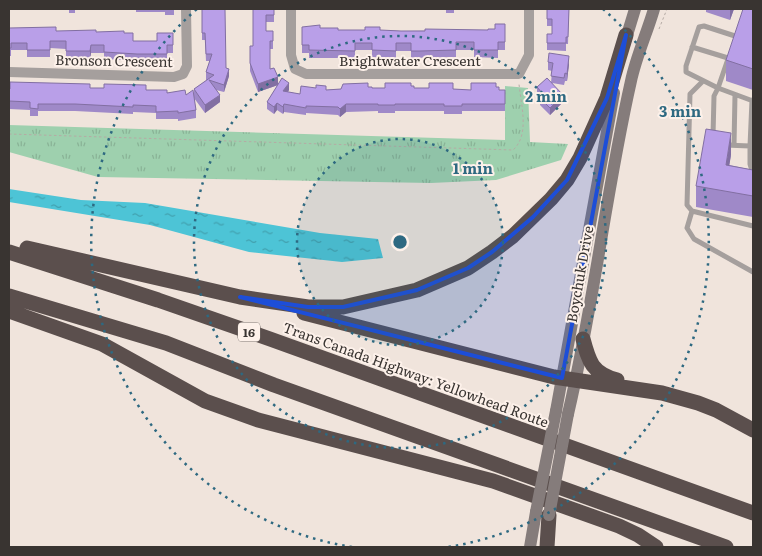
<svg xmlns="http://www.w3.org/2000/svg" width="762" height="556" viewBox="0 0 762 556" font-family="Literata,serif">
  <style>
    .park { fill: url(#park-tufts) }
    .water { fill: url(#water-ripples) }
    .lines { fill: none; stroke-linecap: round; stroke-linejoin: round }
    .path { stroke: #b5aba5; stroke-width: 1; stroke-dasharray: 2.5 2.5; stroke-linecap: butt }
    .service { stroke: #a59f9d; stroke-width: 5 }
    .minor { stroke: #a59f9d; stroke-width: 10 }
    .secondary { stroke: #857c7b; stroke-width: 12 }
    .motorway { stroke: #5b4f4d; stroke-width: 15 }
    .secondary-bridge { stroke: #857c7b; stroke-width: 12 }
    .wall { fill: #9f89c8 }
    .shaded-wall { fill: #826fa2 }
    .building { fill: #b99fe8; stroke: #826fa2 }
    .marked { fill: #1d4ed8; fill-opacity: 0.2; stroke: #1d4ed8; stroke-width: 4; stroke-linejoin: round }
    .ring { fill: none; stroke: #2e6981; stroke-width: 2.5; stroke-dasharray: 2.5 5 }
    .labels { text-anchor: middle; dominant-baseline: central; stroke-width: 4; stroke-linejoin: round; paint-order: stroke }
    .shield { fill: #fdf1ea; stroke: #746d68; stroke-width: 1 }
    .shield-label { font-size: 12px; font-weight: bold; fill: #393431 }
    .street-label { font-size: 14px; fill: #393431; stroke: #fdf1ea }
    .centre { fill: #2e6981; stroke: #fdf1ea; stroke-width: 2.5 }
    .ring-label { font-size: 15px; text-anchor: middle; font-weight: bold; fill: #2e6981; stroke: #fdf1ea; stroke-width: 4; stroke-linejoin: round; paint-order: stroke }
  </style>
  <defs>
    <pattern id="park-tufts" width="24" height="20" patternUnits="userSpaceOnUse" patternTransform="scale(1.25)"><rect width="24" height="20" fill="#9ed0ae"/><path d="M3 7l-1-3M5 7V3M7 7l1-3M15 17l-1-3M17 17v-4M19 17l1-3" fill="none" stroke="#89b396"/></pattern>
    <pattern id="water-ripples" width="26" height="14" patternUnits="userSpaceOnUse" patternTransform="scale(1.25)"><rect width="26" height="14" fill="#4dc4d6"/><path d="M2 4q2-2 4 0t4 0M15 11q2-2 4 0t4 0" fill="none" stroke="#41a0ae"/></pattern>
  </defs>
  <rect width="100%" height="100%" fill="#f0e4dc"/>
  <path class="park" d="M505 86 528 88 530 142 568 144 561 160 496 180 431 183 374 182 98 177 9 152V125L505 140Z"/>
  <path class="water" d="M9 189 81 200 145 203 320 233 378 239 383 258 342 262 249 252 150 225 9 202Z"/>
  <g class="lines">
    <path class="path" d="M659 29 667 9
      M9 134 513 150C530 135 521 105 519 84"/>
    <path class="service" d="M692 47 728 58
      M728 59 718 88 686 72V66L699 27 704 26 735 36
      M703 81 690 94 687 205 692 211 753 226
      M713 136 714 96 718 88 753 101
      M725 145 750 146 752 100
      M734 145 735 95
      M750 146V164L753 174
      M692 211 687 228 694 239 753 272"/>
    <path class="minor" d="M291 9V55L295 69 306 74H519L529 55V9
      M9 72 174 77 183 74 187 66 186 9"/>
    <path class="secondary" d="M624 45 635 9
      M556 411 614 93
      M568 414C594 304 606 191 631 81 636 57 647 33 654 9
      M530 547 536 512"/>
    <path class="motorway" d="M27 248 240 297 308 307H343L417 290 468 268 492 252 513 236 551 199 567 180 580 158 607 98 626 35
      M9 252 158 300 270 339 753 513
      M9 296 166 343 274 385 726 547
      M9 311 102 344 205 401 258 420 493 481 619 526 638 535 656 547
      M304 313 554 377 662 393 698 403 716 410 753 430
      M583 339C589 362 592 373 617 380
      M547 547 549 515"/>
    <path class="secondary-bridge" d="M536 512 556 411
      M549 515 568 414"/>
  </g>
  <path class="wall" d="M69 9H75V13H69Z
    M79 9H116V10Z
    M136 9H174V15H165V12H136Z
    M202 9 226 68 229 76 224 92 216 90 220 102 205 113 194 98 196 110V118L178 121V119H156V113L133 112V114L75 111H38V116H30V110L9 109V89L104 88 146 90 186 95 194 94V89L207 80H206V72L210 61H206L205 40H202Z
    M253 9H274V22H266V31H273V49H270V69L278 84 289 90 288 92 300 94 326 90 368 87 372 88H385L411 86 414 88 471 90 496 87 499 90H505V111H462V114H444V111H395V113H378V111L346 112 340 117 338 115 306 113V115L284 112 283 114 277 110 274 114 267 109V102L278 85 258 92 250 71V46H253Z
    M302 9H320V10H302Z
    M334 9H380V10Z
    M446 9H454V13H446Z
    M547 9H569L568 44H566V51L547 50V34H552V26H547Z
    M706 9H734L730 20 706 12Z
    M753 9V90L726 81V60Z
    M505 24V50H498V58L474 57V50H456V57L411 58V51H396V59L372 57V50H355V58H309V53H302V27L338 30 401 31 488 30 495 29Z
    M9 28 56 31 124 33 133 41H157L173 33V53H167V61H137L104 59V53H91L90 59 66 58V49L50 48V57H27V50H11V56H9Z
    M548 62 569 64 567 81H565L564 85 552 83 563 102 550 115 540 105V98L537 95V87L551 83 552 71 548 70Z
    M731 155 729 165 753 170V217L696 207V186Z"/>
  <path class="shaded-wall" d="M730 9H734L730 20Z
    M91 45V53L90 59V51Z
    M569 56V64L567 81V74Z
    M229 69V76L224 92V85Z
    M278 77V85L258 92V84Z
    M289 83V90L283 98V91Z
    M220 95V102L205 113V105Z
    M563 95V102L550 115V108Z
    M277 103V110L274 114V107Z
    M284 104V112L283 114V107Z
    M346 104V112L340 117V109Z
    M731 133V155L726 186V165Z"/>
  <path class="building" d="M202 9H225L226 68 229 69 224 85 209 80 220 95 205 105 194 89 214 75 206 72 212 54H206L205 33H202Z
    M253 9H274V15H266V31H273V41H270V69L274 68 278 77 258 84 250 63V46H253Z
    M547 9H569L568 37H566V43H547V34H552V19H547Z
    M743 9H753V69L726 60Z
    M495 24H505V42H498V50H474V42H456V50L420 51H411V43H396V51L372 50V43H355V51L309 50V45H302V27L320 25V28H338V30H365V27H380V30L401 31H425V29L488 30V29H495Z
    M56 27V31L96 30V32L124 31V33H133V41H157V33H173V45H167V54H137L104 52V45H91L90 51H66V41H50V50H27V43H11V48H9V28Z
    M549 53 569 56 567 74 565 73 564 78 551 76 553 63 548 62Z
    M282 78 289 83 283 91 300 94 301 86 316 88V85L326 86V90L341 89 343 84 368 83V87H372V88H385V83H411V86H414V88H429V83H453V89L471 90V83H496V87H499V90H505V104H462V106H444V104H395V105H378V104H346L340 109 338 107 306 106V108L284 104 283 107 277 103 274 107 267 102Z
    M547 78 563 95 550 108 540 98 543 94 537 87Z
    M10 82 90 84V88H104V84L146 85V90H167V93L185 90 186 95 193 90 196 110 178 113V111L156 112V106L133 105V107L75 104H38V109L30 108V102L9 101V89H10Z
    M706 129 731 133 726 165 753 170V196L696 186Z"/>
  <path class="marked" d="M626 35 562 378 240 297 308 307H343L417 290 468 268 492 252 533 217 567 180 607 98Z"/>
  <circle cx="400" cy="242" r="103" fill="#2e6981" fill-opacity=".12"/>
  <g class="ring">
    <circle cx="400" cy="242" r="103"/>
    <circle cx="400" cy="242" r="206"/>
    <path d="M352 547A309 309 0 0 1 197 9M603 9A309 309 0 0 1 448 547"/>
  </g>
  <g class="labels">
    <rect class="shield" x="238" y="322.5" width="22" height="19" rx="4"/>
    <g class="shield-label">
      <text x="249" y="332">16</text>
    </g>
    <g class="street-label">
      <text transform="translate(114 60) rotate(1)">Bronson Crescent</text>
      <text x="410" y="60">Brightwater Crescent</text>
      <text transform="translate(579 274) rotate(-80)">Boychuk Drive</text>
      <text transform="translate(416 374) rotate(20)">Trans Canada Highway: Yellowhead Route</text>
    </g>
  </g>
  <circle cx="400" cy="242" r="8" class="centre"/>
  <g class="ring-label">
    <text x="546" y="102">2 min</text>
    <text x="680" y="117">3 min</text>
    <text x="473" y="174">1 min</text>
  </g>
  <rect width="762" height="556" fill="none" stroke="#393431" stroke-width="20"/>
</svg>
